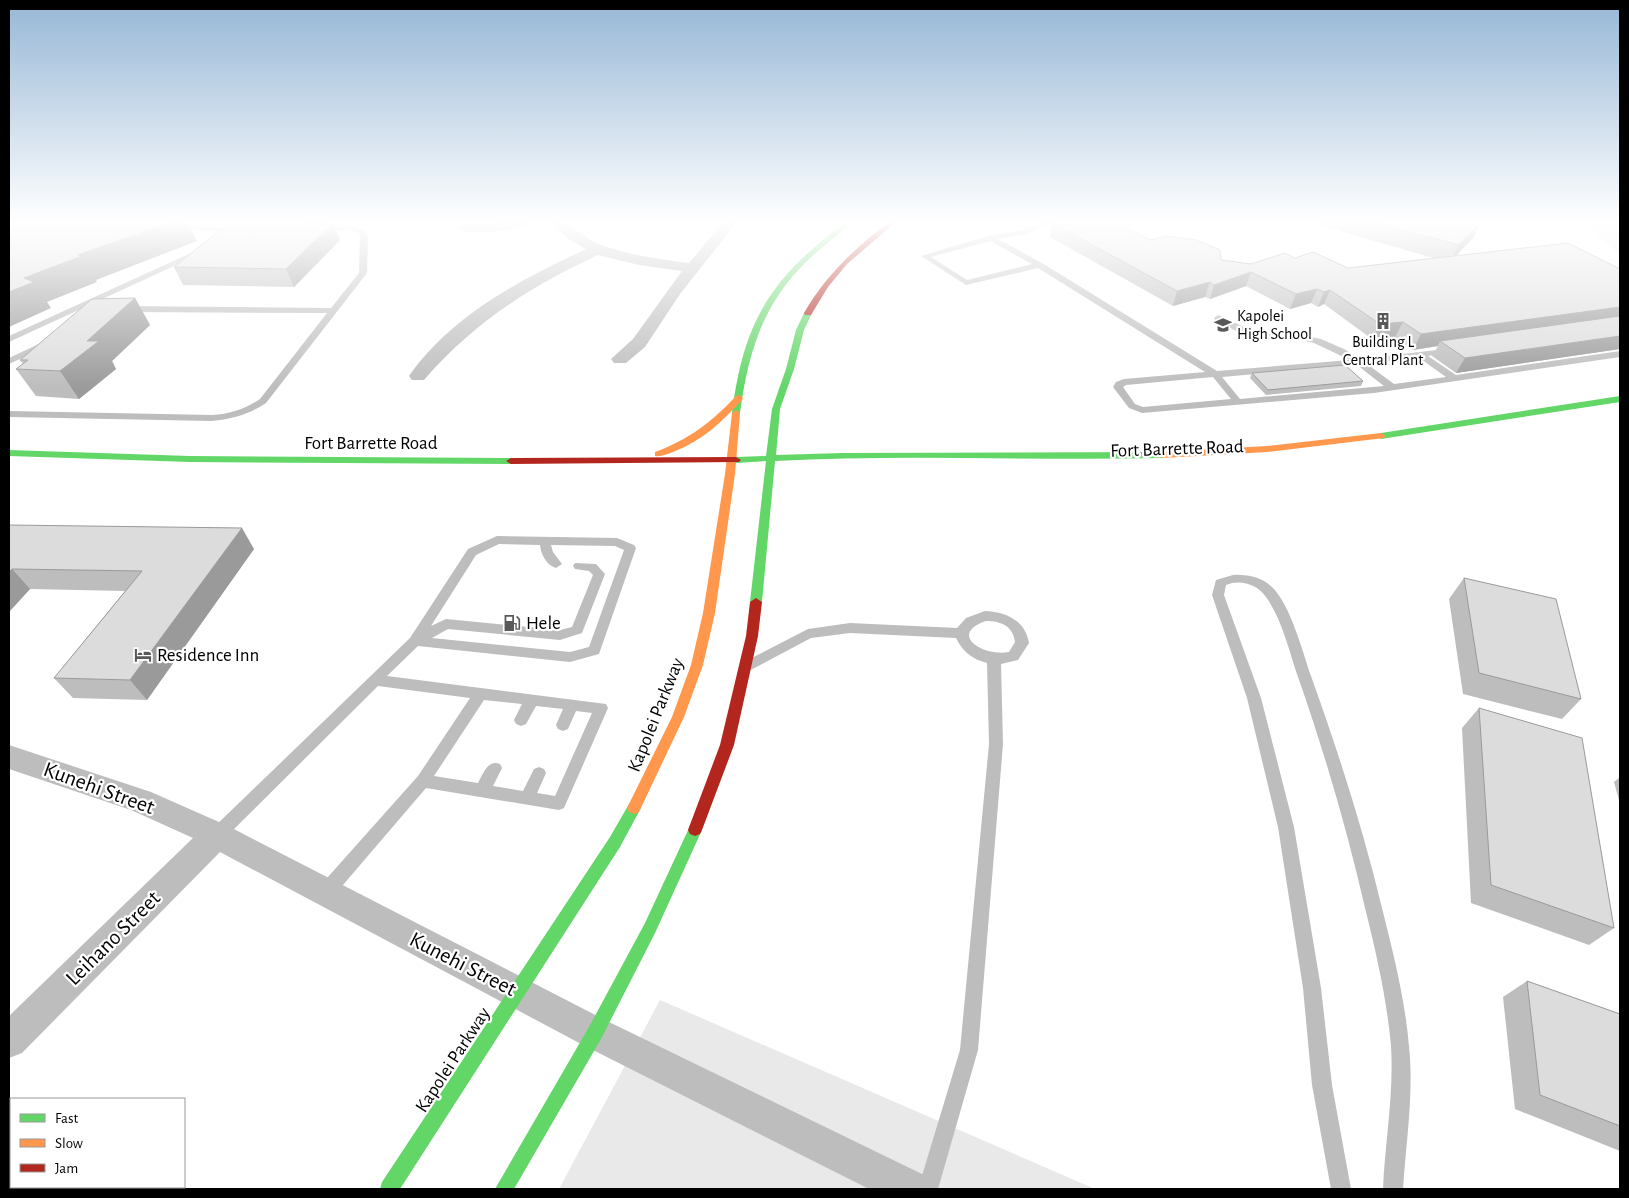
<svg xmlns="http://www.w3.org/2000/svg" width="1629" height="1198" viewBox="0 0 1629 1198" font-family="'Alegreya Sans',sans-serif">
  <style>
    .green { fill: #e9e9e9 }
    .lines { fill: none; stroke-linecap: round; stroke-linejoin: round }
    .lane { fill: #bdbdbd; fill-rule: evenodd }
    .street { fill: #bdbdbd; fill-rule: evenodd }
    .fast { fill: #63d668; fill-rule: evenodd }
    .slow { fill: #ff974d; fill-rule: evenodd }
    .jam { fill: #b3261e; fill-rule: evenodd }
    .wall { fill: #bdbdbd }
    .shaded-wall { fill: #9a9a9a }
    .building { fill: #dcdcdc; stroke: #9a9a9a }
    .labels { text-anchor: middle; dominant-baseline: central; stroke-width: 4.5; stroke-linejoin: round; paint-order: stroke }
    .far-poi-label { font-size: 16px; fill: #000; stroke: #fff; text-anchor: start }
    .street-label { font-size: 19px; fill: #000; stroke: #fff }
    .poi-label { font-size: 19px; fill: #000; stroke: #fff; text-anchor: start }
    .near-street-label { font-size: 22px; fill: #000; stroke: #fff }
  </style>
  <rect width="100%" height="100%" fill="#fff"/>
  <path class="green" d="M1558 222H1620V254L1598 236 1591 224 1569 227Z
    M660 1000 1095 1189H559Z"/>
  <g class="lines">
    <path class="lane" d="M145 222 234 229 238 231 234 233 181 229Z
      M1044 222H1053L1027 234 998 239 1042 263 1217 371 1350 360 1314 343 1300 340H1260L1238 332 1215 320 1214 318 1218 315 1260 334 1300 335 1321 339 1344 349 1360 359 1454 348V352L1428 356 1456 375 1620 351V357L1374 393 1142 413 1129 408 1113 387 1116 382 1124 379 1205 372 1038 268 966 285 921 256 988 236 1022 230ZM990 241 1032 264 967 280 931 257ZM1418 357 1446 377 1394 384 1367 364ZM1357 365 1384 386 1240 399 1222 377ZM1213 377 1231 399 1143 407 1135 404 1123 387 1126 385Z
      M349 226 365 230 368 236 367 273 266 403C250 414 232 419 212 421L9 417V411L212 415C230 414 245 409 260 399L327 313 125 312 121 309 125 306 331 308 359 273 360 236 359 233 349 230 319 232 315 230 319 228Z
      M193 252 200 254 9 342V336Z
      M45 341 49 344 48 346 9 364V358Z
      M497 536 617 538 634 545 636 548 599 654 570 662 418 646 387 676 606 704 608 708 564 808 559 810 426 788 331 899 325 901 319 899 317 893 319 887 418 776 470 698 378 686 223 840 217 842 211 840 209 835 211 830 410 638 468 549ZM499 544 540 545C541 554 546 565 556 568L562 564 553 552 551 545 615 546 624 550 589 647 570 652 432 638 448 629 560 640 582 633 605 574 596 564 575 563 573 566 575 569 589 571 593 575 572 627 560 630 446 619 431 626 476 555ZM484 700 522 704 514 720 516 724 521 726 526 724 536 706 563 709 556 725 558 729 563 731 568 729 576 711 592 713 555 796 537 793 546 773 544 769 539 767 534 769 523 791 493 786 502 768 500 764C488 759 483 774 478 783L434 776Z
      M1233 575C1246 574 1262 577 1272 587 1291 606 1302 650 1311 676 1339 754 1364 832 1383 912 1394 956 1405 1000 1409 1046 1414 1093 1406 1142 1403 1189H1383C1385 1142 1394 1094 1391 1046 1387 1001 1377 956 1366 912 1348 833 1325 754 1298 677 1289 651 1282 619 1266 597 1257 584 1240 579 1226 585L1224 595 1261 698 1294 827 1321 988 1332 1085 1351 1189H1331L1312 1085 1303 988 1278 827 1247 698 1212 595 1216 580Z
      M985 611C1006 612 1025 620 1029 643L1018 660 1001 664 1003 744 978 1050 938 1189H918L960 1050 989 744 987 663C972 659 963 652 956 638L850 633 811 638 747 672 742 671 740 667 742 663 808 629 850 623 957 628 966 618ZM986 621C1001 621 1013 626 1015 642L1009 652C982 657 948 634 986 621Z"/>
    <path class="street" d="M504 222H534C527 230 464 237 457 228L464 224Z
      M552 222C573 220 579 237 599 244 628 255 658 259 689 263L723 222H737L680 294 645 347 626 363H614L611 359 633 339 682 271 639 265 598 255C531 286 473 323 424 380H412L409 376C451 316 521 279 586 249L567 238Z
      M9 745 151 792 228 826 607 1021 924 1175 930 1189H869L583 1045 220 852 22 1053 9 1058V1016L193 838 131 810 9 769Z"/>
    <path class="fast" d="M845 222H852C838 236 820 248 806 262 762 305 748 354 740 413L736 416 733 415 732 413C744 319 771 279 845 222Z
      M805 311 812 313 804 330 794 369 780 409 776 455 842 453 1162 452 1167 455 1162 458C1033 461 904 454 775 461L762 602 756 606 752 605 750 602 766 461 736 463 731 460 736 457 766 456 772 409 786 369 796 330Z
      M1620 396V402L1381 439 1376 436 1381 433Z
      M9 450 190 456 511 458 516 461 511 464 190 462 9 456Z
      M634 802 639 804 641 808 620 847 400 1189H380L382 1182 610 837 629 804Z
      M695 824 700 826 702 830 655 933 601 1039 514 1189H495L589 1027 645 923 690 826Z"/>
    <path class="slow" d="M739 395 743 398 742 400C722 422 702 441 673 452 667 454 661 457 655 456V452C688 440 712 422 736 396Z
      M736 410 740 413 735 474 715 613 703 665 684 717 639 812 634 814 629 812 627 808 672 717 691 665 703 613 725 474 732 413Z
      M1381 433 1386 436 1384 438 1267 452 1162 458 1157 455 1162 452 1267 446Z"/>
    <path class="jam" d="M889 222H896L847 264 828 287 811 315H805L804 313C826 275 855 248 889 222Z
      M736 457 741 460 739 462 511 464 506 461 511 458Z
      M756 598 762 602 758 636 734 745 702 830 700 834 695 836 690 834 688 830 720 745 746 636 750 602Z"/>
  </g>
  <path class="wall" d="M1316 222H1481L1473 238 1456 256 1620 269V349L1456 373 1432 356 1438 346 1413 350 1395 337 1372 339 1324 304 1318 307 1311 303 1290 309 1246 286 1210 299 1205 297 1173 306 1050 237 1052 223 1150 240 1221 260 1251 264 1295 258 1348 268 1433 258 1316 224Z
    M340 240 294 287 183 285 174 267Z
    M135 298 150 325 112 361 116 369 79 399 36 396 16 369 23 364 20 360Z
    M1252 373 1363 381 1361 386 1266 395 1250 378Z
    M9 525 254 549 147 700 73 698 54 678 125 591 30 589 9 612Z
    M1464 578 1581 699 1562 719 1463 694 1449 599Z
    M1479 708 1614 928 1589 945 1471 903 1462 728Z
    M1620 777V804L1614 782Z
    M1527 981 1620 1014V1151L1515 1109 1503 997Z"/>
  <path class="shaded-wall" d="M171 222H187L197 241 96 280 97 282 47 302 51 308 9 327V292L24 278 78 255Z
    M1481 222 1473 238 1449 263 1459 245Z
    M333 223 340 240 294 287 286 269Z
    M1251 272 1246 286 1210 299 1214 285Z
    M1210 282 1205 297 1173 306 1177 291Z
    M1317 289 1311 303 1290 309 1296 294Z
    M1330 290 1324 304 1318 307 1324 292Z
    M135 298 150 325 112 361 116 369 79 399 60 371 87 341Z
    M1620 307V319L1440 341 1438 346 1413 350 1421 334Z
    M1403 322 1395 337 1372 339 1380 324Z
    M1620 336V349L1456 373 1465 358Z
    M242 528 254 549 147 700 130 680Z
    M12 569 30 589 9 612V572Z"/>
  <path class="building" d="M32 222H171L78 255 82 256 24 278 34 282 9 292V230Z
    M230 222 333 223 286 269 174 267Z
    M1059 222H1116L1150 240 1166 236 1197 240 1220 250 1221 260 1251 264 1285 253 1295 258 1313 252 1348 268 1568 243 1620 269V307L1421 334 1403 322 1380 324 1330 290 1324 292 1317 289 1296 294 1251 272 1214 285 1210 282 1177 291 1052 223Z
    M1374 222H1481L1459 245Z
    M135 298 87 341H99L60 371 16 369 28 360H20L92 299Z
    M1620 316V336L1465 358 1440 341Z
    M1345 365 1363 381 1268 390 1252 373Z
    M9 525 242 528 130 680 54 678 142 571 12 569 9 572Z
    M1464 578 1556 599 1581 699 1479 673Z
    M1479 708 1582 738 1614 928 1491 885Z
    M1527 981 1620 1014V1126L1540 1095Z"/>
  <linearGradient id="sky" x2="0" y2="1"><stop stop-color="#96b7d6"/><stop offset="0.57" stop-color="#fff"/><stop offset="1" stop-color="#fff" stop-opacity="0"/></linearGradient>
  <rect width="1629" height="389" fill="url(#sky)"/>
  <defs>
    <g id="building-bare" transform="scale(1.35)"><path d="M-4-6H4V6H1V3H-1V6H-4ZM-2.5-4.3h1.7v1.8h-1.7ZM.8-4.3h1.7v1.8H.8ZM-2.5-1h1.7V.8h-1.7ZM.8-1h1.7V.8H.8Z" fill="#595959" stroke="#fff" stroke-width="2.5" paint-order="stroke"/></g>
    <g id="school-bare" transform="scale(1.35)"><path d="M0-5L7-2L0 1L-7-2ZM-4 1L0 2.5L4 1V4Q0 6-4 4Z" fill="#595959" stroke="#fff" stroke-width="2.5" paint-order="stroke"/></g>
    <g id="fuel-bare" transform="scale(1.35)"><path d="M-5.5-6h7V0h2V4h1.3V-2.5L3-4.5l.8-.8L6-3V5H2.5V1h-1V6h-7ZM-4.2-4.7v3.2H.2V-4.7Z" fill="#595959" stroke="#fff" stroke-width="2.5" paint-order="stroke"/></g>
    <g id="hotel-bare" transform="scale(1.35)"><path d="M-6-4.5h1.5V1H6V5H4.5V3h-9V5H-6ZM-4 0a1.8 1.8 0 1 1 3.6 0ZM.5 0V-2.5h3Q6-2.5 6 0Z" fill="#595959" stroke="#fff" stroke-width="2.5" paint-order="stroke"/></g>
  </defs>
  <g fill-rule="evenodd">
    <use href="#building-bare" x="1383" y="321"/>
    <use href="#school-bare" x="1223" y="325"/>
    <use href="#fuel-bare" x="512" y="623"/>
    <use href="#hotel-bare" x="143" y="655"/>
  </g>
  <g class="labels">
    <g class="far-poi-label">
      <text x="1237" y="316">Kapolei<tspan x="1237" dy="18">High School</tspan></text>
      <text x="1383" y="342" text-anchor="middle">Building L<tspan x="1383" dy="18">Central Plant</tspan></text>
    </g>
    <g class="street-label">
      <text x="371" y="443">Fort Barrette Road</text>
      <text transform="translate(1177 449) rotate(-2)">Fort Barrette Road</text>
      <text transform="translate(656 715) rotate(-68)">Kapolei Parkway</text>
      <text transform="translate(453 1060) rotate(-57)">Kapolei Parkway</text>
    </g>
    <g class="poi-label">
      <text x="526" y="623">Hele</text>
      <text x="157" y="655">Residence Inn</text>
    </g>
    <g class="near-street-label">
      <text transform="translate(99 788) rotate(20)">Kunehi Street</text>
      <text transform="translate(113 938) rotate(-45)">Leihano Street</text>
      <text transform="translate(463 964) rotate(27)">Kunehi Street</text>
    </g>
  </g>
  <rect width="1629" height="1198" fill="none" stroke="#000000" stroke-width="20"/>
  <rect x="10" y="1098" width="175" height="90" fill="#ffffff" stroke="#999999"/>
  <rect x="20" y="1114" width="25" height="8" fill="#63d668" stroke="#999999"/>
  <text x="55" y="1123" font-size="15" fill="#000000">Fast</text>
  <rect x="20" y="1139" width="25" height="8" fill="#ff974d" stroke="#999999"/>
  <text x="55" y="1148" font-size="15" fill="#000000">Slow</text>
  <rect x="20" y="1164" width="25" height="8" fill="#b3261e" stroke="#999999"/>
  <text x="55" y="1173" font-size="15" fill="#000000">Jam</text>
</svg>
